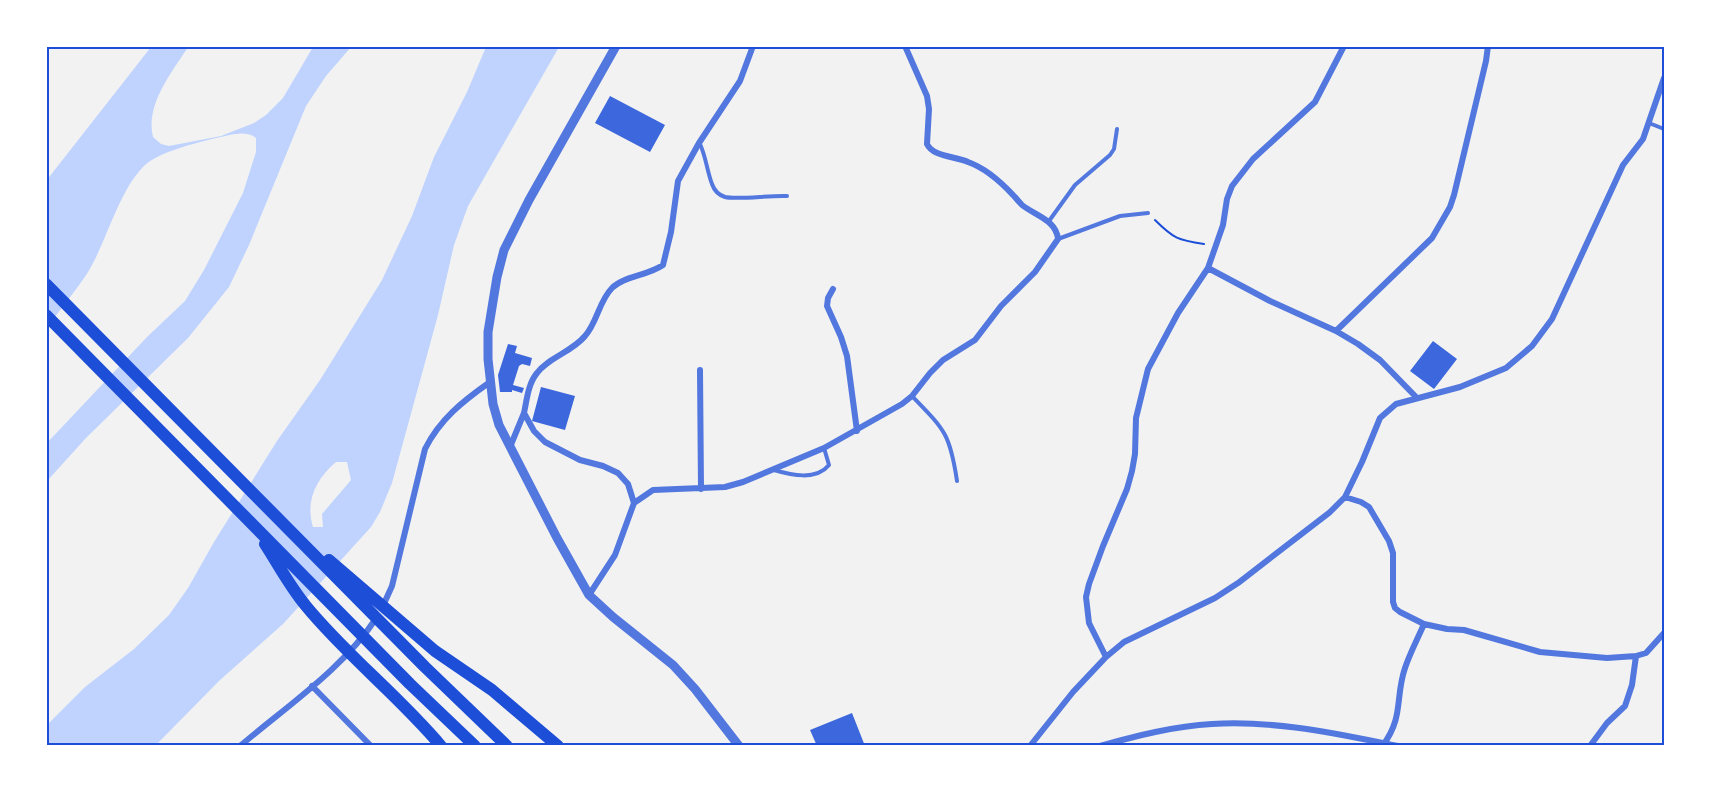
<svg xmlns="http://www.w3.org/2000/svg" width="1711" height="792" viewBox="0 0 1711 792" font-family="'Sofia Sans Condensed',sans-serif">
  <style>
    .water { fill: #bfd3fe; fill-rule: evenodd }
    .building { fill: #3d67dc }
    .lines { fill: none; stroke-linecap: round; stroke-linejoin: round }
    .path { stroke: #1d4ed8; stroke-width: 2 }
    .service { stroke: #5277de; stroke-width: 4 }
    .minor { stroke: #5277de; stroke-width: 6 }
    .tertiary { stroke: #5277de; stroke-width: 9 }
    .trunk { stroke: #1d4ed8; stroke-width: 12 }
    .neatline { fill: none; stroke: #1d4ed8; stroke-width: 2 }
  </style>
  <rect width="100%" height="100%" fill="#f2f2f2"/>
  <path class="water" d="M151 47H188C172 72 145 105 153 137L161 144 169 146 221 136 254 123 266 115 283 98 313 47H351L326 76 306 106 249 245 229 287 188 338 86 438 47 481 46 444 147 337 185 301 204 270 243 193 256 152V138C245 129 228 136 216 138 196 143 158 152 144 166 118 192 107 241 88 272 76 291 60 309 47 328L46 181Z
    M486 47H559L468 206 454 245 438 315 392 483 380 512 371 527 283 624 219 681 156 745 47 746V725L85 687 134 649 169 615 188 588 214 542 277 441 320 380 382 280 412 216 434 157 467 92ZM336 462H347L351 480 322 514 323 527H313C305 501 316 479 336 462Z"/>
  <path class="building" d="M610 96 665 125 650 152 595 123Z
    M1433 341 1457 359 1434 389 1410 371Z
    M508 344 517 346 515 353 532 358 530 366 522 364 519 366 513 385 524 388 522 393 512 390V392H500L498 375Z
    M541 387 575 396 565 430 532 421Z
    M852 713 865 746H817L810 730Z"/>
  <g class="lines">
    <path class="path" d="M1155 220C1174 239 1178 240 1204 244"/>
    <path class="service" d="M1649 123 1664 129
      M700 144C706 157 707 171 712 184 714 190 719 195 725 197 737 200 771 195 787 196
      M1049 221 1075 185 1110 155 1114 149 1117 129
      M1058 239 1120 216 1148 213
      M912 396C945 430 950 434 957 481
      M774 470C791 475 816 481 829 465L824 448"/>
    <path class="minor" d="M1208 268 1270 301 1336 331 1358 344 1380 360 1417 398
      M833 289 828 298 827 306 841 337 847 356 857 431
      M1336 331 1432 238 1450 207 1454 195 1486 61 1488 46
      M700 370 701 489
      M524 413C527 399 528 384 537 373 549 357 572 352 585 336 597 323 599 301 612 288 624 276 647 276 663 265L671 232 678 181 699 143 740 81 753 46
      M510 447 524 413 534 431 545 442 580 460 603 466 618 473 628 484 634 503
      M1345 497 1361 502 1369 507 1389 541 1393 553V602L1395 608 1400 612 1424 624 1447 629 1464 630 1540 652 1607 658 1636 656 1646 653 1664 633
      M589 595 615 555 634 503 653 490 725 487 743 482 824 448 902 404 912 396 930 373 943 360 975 340 1001 306 1035 272 1058 239C1056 220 1036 216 1022 205 1019 202 1016 198 1013 195 1000 181 985 168 968 162 955 156 933 157 927 144L929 109 927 96 905 46
      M382 608 392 586 425 449C440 419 463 401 490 382
      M1106 657 1089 623 1086 597 1089 584 1103 546 1127 489 1132 471 1135 454 1136 418 1148 369 1178 313 1208 268 1223 225 1227 199 1232 186 1253 159 1315 102 1344 46
      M312 686 371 746
      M1383 745C1404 717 1395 697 1405 668 1410 653 1418 638 1424 624
      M240 746C287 706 343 669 377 617
      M1030 746 1073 692 1106 657 1124 642 1215 598 1238 583 1330 512 1345 497 1362 462 1380 418 1396 404 1460 387 1506 368 1532 346 1552 319 1623 165 1643 139 1664 78
      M1100 746C1136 736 1174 726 1212 724 1275 720 1337 734 1398 746
      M1590 746 1607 723 1625 706 1632 685 1636 656"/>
    <path class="tertiary" d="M616 46 529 200 504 250 497 277 488 332V359L493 404 499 425 557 538 589 595 613 617 673 665 695 689 739 746"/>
    <path class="trunk" d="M46 284 425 667 507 746
      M46 315 410 684 475 746
      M265 544C278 564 290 587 306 606 347 656 399 696 441 746
      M329 560 435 651 492 690 558 746"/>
  </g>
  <rect width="1711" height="792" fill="none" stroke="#ffffff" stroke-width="96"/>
  <rect x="48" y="48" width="1615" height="696" class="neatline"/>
</svg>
